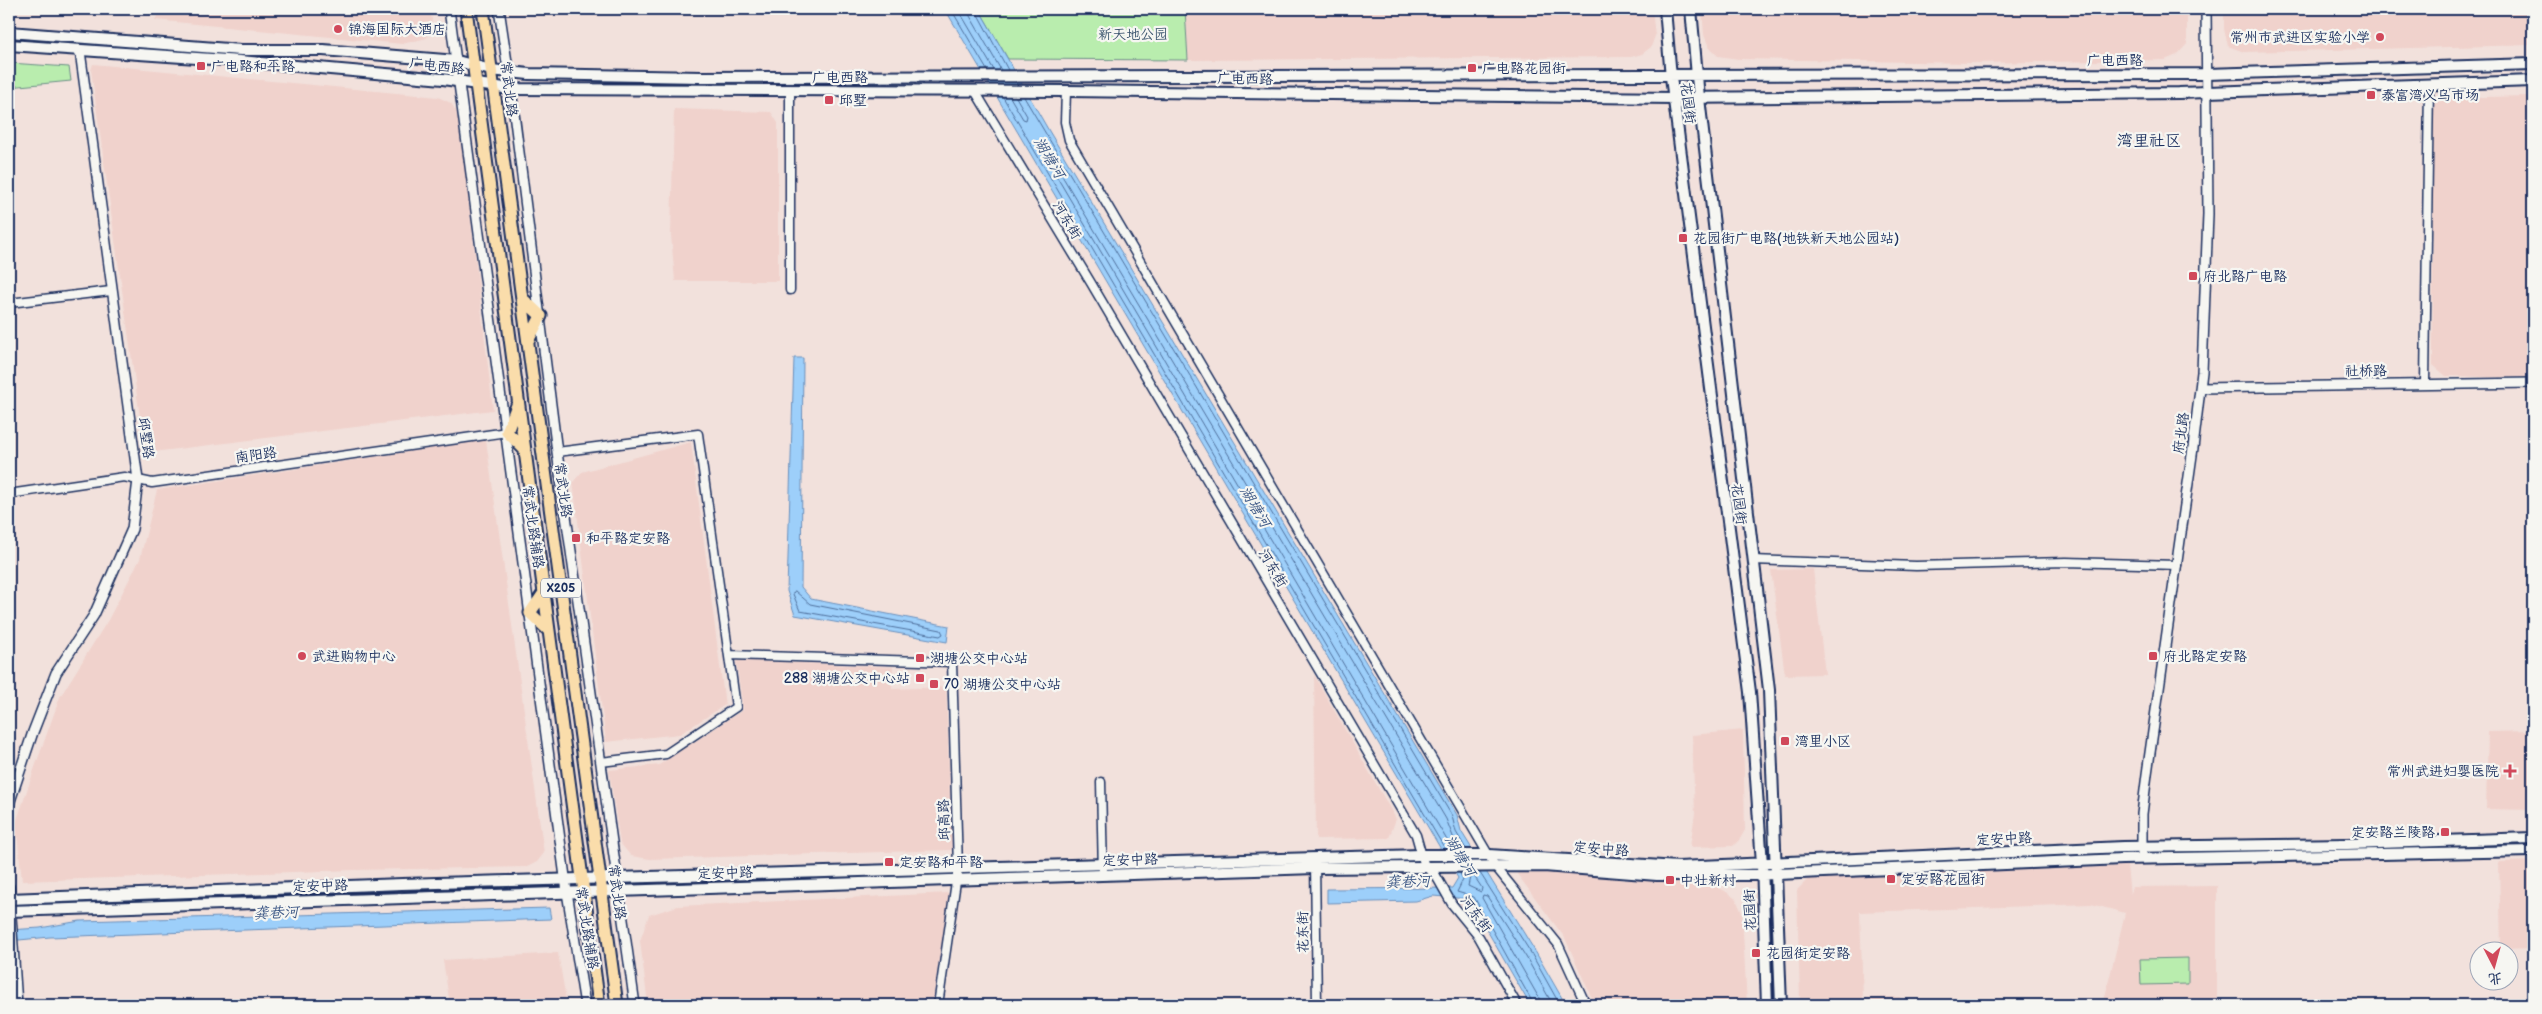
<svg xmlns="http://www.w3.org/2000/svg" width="2542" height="1014" viewBox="0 0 2542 1014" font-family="'Balsamiq Sans','LXGW WenKai TC',sans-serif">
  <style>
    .built { fill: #f0d2cc }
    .green { fill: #b9edae; stroke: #6a8e86 }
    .water { fill: #9dcffa; stroke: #698fbc }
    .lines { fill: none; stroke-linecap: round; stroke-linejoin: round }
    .shore { stroke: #4f6f9c; stroke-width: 1 }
    .minor-casing { stroke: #1b2f5e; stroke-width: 11 }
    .tertiary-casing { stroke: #1b2f5e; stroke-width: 12 }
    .secondary-casing { stroke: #1b2f5e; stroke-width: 14 }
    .primary-casing { stroke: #1b2f5e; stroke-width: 15 }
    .minor { stroke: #f6f6f2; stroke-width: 8 }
    .tertiary { stroke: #f6f6f2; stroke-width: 9 }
    .secondary { stroke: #f6f6f2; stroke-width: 10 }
    .primary { stroke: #faddab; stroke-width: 11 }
    .poi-dot { fill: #d1495b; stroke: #f6f6f2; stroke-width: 2 }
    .labels { text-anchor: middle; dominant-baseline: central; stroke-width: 4.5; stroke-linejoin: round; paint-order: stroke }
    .shield { fill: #f6f6f2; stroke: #5d6b8a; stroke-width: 1 }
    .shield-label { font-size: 12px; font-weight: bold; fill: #1b2f5e }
    .poi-label { font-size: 14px; fill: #1b2f5e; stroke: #f6f6f2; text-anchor: start }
    .park-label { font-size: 14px; fill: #3b556e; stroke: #f6f6f2 }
    .street-label { font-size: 14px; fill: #1b2f5e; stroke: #f6f6f2 }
    .water-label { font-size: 15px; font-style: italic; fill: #3c5785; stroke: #f6f6f2 }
    .quarter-label { font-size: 16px; fill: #1b2f5e; stroke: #f6f6f2 }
  </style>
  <rect width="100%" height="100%" fill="#f2e1dc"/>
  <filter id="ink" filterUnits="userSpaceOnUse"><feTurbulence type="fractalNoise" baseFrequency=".02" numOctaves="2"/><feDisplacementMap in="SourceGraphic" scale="10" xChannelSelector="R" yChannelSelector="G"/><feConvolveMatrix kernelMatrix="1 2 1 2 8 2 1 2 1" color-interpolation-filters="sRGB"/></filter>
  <g filter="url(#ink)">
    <path class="built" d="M161 9H430L432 20 427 38 402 44 155 20Z
      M1185 9H1652L1655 36 1651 47 1642 54 1631 57 1188 60Z
      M1702 9H2187V44L2177 55 2165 60 1971 63 1739 59 1718 56 1709 47 1704 35Z
      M2224 9H2533V45L2244 52 2228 46 2224 29Z
      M93 64 438 97 451 103 459 116 493 410 145 453 91 70Z
      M2533 96V378L2446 376 2433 365V98Z
      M674 109 771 112 778 123V281H675L671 235Z
      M486 440 544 853 537 862 527 867 355 870 22 881 16 823 35 767 60 697 108 620 140 559 157 490Z
      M691 442 725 705 680 734 606 742 573 482 582 472Z
      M1813 569 1825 674 1785 675 1771 570Z
      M736 660 893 667 892 689 946 687 952 850 650 859 631 856 620 843 609 770 659 765 743 710Z
      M1314 675 1396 819 1389 838 1316 839Z
      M1743 730 1745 830 1740 839 1733 846 1690 847 1695 813 1692 735Z
      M2533 731V810L2486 809 2488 732Z
      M2533 861V948L2501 949 2499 862Z
      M2127 866 2130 894 2132 887 2217 886V1005H2103L2125 913 2091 904 1860 912 1863 998 1900 997V1005H1935H1845L1841 1002 1800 1001 1797 890 1809 878Z
      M1521 869 1567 871 1625 880H1704L1725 891 1736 899 1742 913 1747 1005H1595L1565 938 1517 874Z
      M949 893 932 1005H648L640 941 649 915 678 906Z
      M558 953 567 1005H450L443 960Z"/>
    <path class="green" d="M979 9H1185L1188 60 1008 59Z
      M9 63 69 67 71 81 9 87Z
      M2188 958V984L2141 985 2140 959Z"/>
    <path class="water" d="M945 9H979L1049 131 1457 815 1461 831 1535 951 1566 1005H1530L1469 899 1433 896 1416 901 1327 903V889L1452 888 1458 878Z
      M794 358H803L801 587 811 599 949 626 947 642 795 615 787 591Z
      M549 908 551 919 50 937 9 941V930L40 928 80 921Z"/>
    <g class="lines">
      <path class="shore" d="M951 9 987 70
        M958 9 994 70
        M968 9 970 16 1001 70
        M975 9 1008 70
        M1003 97 1445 849
        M1010 97 1023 119 1026 120 1027 116 1016 97
        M1024 97 1452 816 1456 832 1466 849
        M1055 168 1058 169 1446 819 1456 844 1455 847H1451L1054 172Z
        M795 591 810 604 941 630 943 634 940 636 800 611 793 594Z
        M1460 873 1463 880 1457 892 1474 897 1534 1005
        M1471 873 1468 886 1481 892 1482 888 1472 873
        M1480 873 1531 953 1560 1005
        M1541 1005 1539 998 1482 898 1483 895 1487 896 1526 957 1553 1005"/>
      <g class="minor-casing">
        <path id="minor" d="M790 91V290
          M975 91 1091 283 1416 835 1425 867 1435 874 1452 904 1479 937 1517 1005
          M1066 91 1065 122 1069 140 1495 866 1558 944 1586 1005
          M9 303 111 291
          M2425 384 2429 84
          M557 452 698 434 736 707 666 754 601 762
          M9 494 124 477 152 483 507 432
          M1753 560 1916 566 2066 562 2177 565
          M729 655 952 662 958 868 938 1005
          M1101 782 1103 875
          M1315 863 1317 1005"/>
      </g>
      <g class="tertiary-casing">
        <path id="tertiary" d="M449 9 567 892 585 1005
          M499 9 511 89 557 452 635 1005
          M2200 388 2533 383
          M9 804 33 732 56 673 94 615 132 529 138 480 80 51
          M2142 858V814L2147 774 2193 448 2202 372 2208 214 2206 9
          M9 887 17 1005"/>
      </g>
      <g class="secondary-casing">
        <path id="secondary" d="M1665 9 1671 77 1750 692 1762 864 1767 1005
          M1691 9 1699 98 1769 690 1781 1005
          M9 32 241 50H323L457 61 491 70 529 74 702 77 2207 74 2533 64
          M9 45 240 61 443 79 511 89 1066 91 1674 98 2179 93 2533 81
          M9 899 402 884 1420 855H1489L1678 867 2123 847 2347 844 2533 838
          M9 911 1315 868 1544 866 1657 875H1752L2122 859 2533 851"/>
      </g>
      <g class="primary-casing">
        <path id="primary" d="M466 9 599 1005
          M483 9 617 1005
          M522 298 541 316 528 341
          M517 405 507 432 524 449
          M543 594 530 613 548 630"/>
      </g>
      <use href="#minor" class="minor"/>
      <use href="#tertiary" class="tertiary"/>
      <use href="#secondary" class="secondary"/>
      <use href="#primary" class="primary"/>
    </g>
  </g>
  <g class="poi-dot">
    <circle cx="338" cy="29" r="5"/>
    <circle cx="2380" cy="37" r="5"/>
    <rect x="196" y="61" width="10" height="10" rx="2.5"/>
    <rect x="1467" y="63" width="10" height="10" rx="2.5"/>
    <rect x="2366" y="90" width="10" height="10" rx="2.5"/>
    <rect x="824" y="95" width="10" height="10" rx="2.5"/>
    <rect x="1678" y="233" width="10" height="10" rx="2.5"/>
    <rect x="2188" y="271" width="10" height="10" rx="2.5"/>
    <rect x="571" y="533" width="10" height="10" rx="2.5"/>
    <circle cx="302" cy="656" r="5"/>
    <rect x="2148" y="651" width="10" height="10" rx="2.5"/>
    <rect x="915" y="653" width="10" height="10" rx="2.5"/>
    <rect x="915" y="673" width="10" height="10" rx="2.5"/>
    <rect x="929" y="679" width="10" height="10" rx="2.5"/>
    <rect x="1780" y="736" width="10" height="10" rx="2.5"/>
    <path d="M2507.5 763.5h5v5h5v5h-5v5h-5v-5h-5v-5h5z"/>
    <rect x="2440" y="827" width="10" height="10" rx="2.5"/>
    <rect x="884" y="857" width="10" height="10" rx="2.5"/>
    <rect x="1886" y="874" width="10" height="10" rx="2.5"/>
    <rect x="1665" y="875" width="10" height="10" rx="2.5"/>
    <rect x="1751" y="948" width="10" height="10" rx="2.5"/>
  </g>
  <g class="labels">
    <rect class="shield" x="541" y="578.5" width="40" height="19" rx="4"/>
    <g class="shield-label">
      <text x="561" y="588">X205</text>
    </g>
    <g class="poi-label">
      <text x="348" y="29">锦海国际大酒店</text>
      <text x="2370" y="37" text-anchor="end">常州市武进区实验小学</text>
      <text x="211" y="66">广电路和平路</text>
      <text x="1482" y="68">广电路花园街</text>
      <text x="2381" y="95">泰富湾义乌市场</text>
      <text x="839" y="100">邱墅</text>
      <text x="1693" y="238">花园街广电路(地铁新天地公园站)</text>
      <text x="2203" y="276">府北路广电路</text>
      <text x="586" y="538">和平路定安路</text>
      <text x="312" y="656">武进购物中心</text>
      <text x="2163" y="656">府北路定安路</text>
      <text x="930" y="658">湖塘公交中心站</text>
      <text x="910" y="678" text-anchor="end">288 湖塘公交中心站</text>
      <text x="944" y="684">70 湖塘公交中心站</text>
      <text x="1795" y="741">湾里小区</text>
      <text x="2499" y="771" text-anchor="end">常州武进妇婴医院</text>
      <text x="2435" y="832" text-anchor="end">定安路兰陵路</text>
      <text x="899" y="862">定安路和平路</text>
      <text x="1901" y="879">定安路花园街</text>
      <text x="1680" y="880">中壮新村</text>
      <text x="1766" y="953">花园街定安路</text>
    </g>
    <g class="park-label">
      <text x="1133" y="34">新天地公园</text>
    </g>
    <g class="street-label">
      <text x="2115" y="60">广电西路</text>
      <text transform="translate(437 66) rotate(7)">广电西路</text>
      <text x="840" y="77">广电西路</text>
      <text transform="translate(1245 79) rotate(1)">广电西路</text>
      <text transform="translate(509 89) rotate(83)">常武北路</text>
      <text transform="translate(1688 103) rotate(83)">花园街</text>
      <text transform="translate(1067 220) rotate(59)">河东街</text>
      <text transform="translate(2366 371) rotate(-1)">社桥路</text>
      <text transform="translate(2181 433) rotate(-82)">府北路</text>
      <text transform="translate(146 438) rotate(82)">邱墅路</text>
      <text transform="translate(256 455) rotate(-8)">南阳路</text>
      <text transform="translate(563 490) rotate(82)">常武北路</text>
      <text transform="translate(1739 504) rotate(83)">花园街</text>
      <text transform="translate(533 527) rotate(82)">常武北路辅路</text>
      <text transform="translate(1273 568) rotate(59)">河东街</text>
      <text transform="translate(944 820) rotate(-92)">邱高路</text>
      <text transform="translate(2004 839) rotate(-3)">定安中路</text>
      <text transform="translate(1601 849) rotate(4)">定安中路</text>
      <text transform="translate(1130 860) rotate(-2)">定安中路</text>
      <text transform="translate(725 873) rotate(-2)">定安中路</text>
      <text transform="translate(320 886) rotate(-2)">定安中路</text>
      <text transform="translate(617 892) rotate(82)">常武北路</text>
      <text transform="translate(1750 910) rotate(-92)">花园街</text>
      <text transform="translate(1476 914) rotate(53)">河东街</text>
      <text transform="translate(587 928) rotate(81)">常武北路辅路</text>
      <text transform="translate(1303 932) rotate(-91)">花东街</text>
    </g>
    <g class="water-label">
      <text transform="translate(1049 158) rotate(59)">湖塘河</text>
      <text transform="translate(1255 507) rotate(59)">湖塘河</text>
      <text transform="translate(1460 856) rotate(59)">湖塘河</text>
      <text transform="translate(1408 882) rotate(-1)">龚巷河</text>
      <text transform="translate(276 913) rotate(-2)">龚巷河</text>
    </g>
    <g class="quarter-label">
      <text x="2149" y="141">湾里社区</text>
    </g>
  </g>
  <rect width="2542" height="1014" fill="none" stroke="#f6f6f2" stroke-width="30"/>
  <rect x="15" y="15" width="2512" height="984" fill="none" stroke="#1b2f5e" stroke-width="2" filter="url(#ink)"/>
  <g transform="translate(2494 966) rotate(174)"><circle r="24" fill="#f6f6f2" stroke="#9ea6b7"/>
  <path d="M0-4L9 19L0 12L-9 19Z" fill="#d1495b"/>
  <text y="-8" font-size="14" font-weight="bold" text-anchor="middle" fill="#1b2f5e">北</text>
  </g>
</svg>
